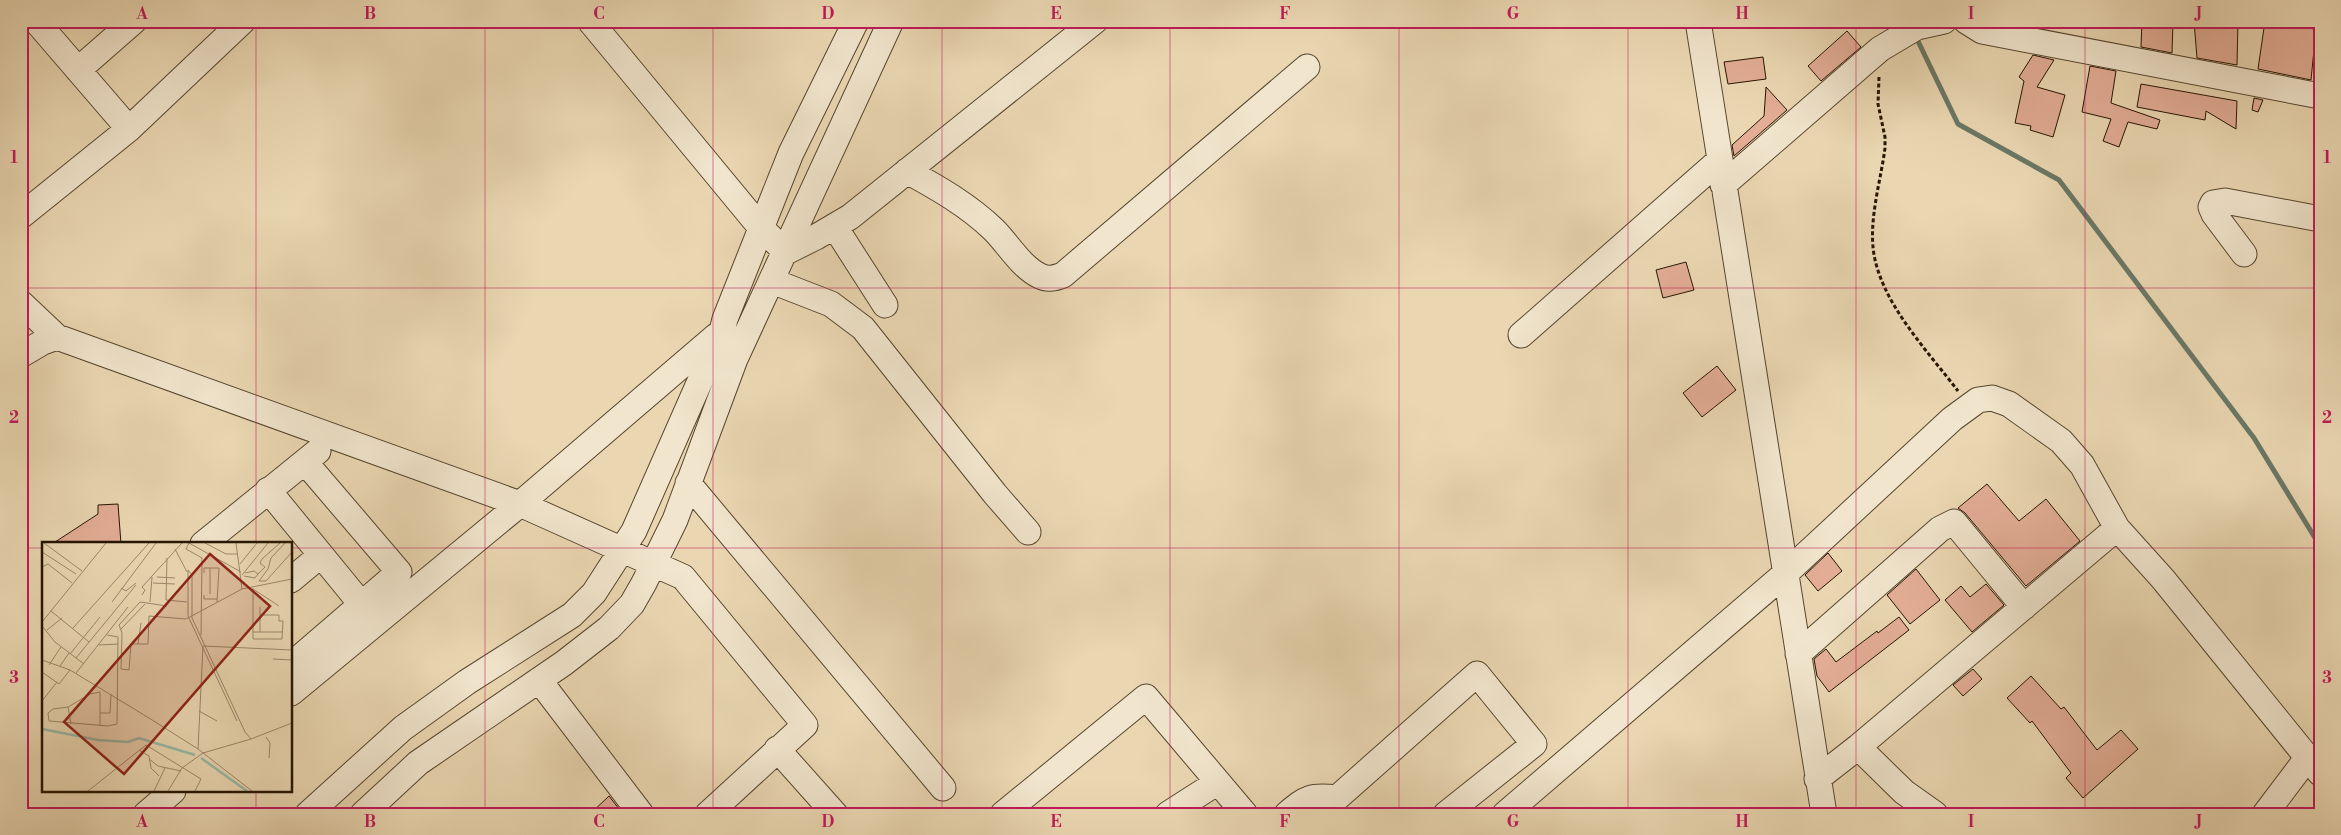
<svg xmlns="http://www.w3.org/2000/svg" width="2341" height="835" viewBox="0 0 2341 835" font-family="'Libre Bodoni',serif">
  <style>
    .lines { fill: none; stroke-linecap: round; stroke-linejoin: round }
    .stream { stroke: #6a7866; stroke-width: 5 }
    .building { fill: #e3ad96; stroke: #251502 }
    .minor-casing { stroke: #56462e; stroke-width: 27 }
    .path { stroke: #251502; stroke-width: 3; stroke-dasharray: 4 2.5; stroke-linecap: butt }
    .minor { stroke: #f1e5cd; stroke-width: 25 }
    .grid { fill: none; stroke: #c2185b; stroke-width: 1; stroke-opacity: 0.55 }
    .inset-river { fill: none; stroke: #98baa9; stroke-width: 2.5 }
    .inset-road { fill: none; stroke: #9b896c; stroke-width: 1 }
    .view { fill: #8f2418; fill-opacity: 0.15; stroke: #8f2418; stroke-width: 2.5 }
    .inset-edge { fill: none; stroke: #251502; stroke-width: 2.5 }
    .neatline { fill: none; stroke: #c2185b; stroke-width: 2 }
    .grid-label { font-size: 16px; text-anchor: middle; font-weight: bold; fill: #c2185b }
  </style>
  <rect width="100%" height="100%" fill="#ead7b2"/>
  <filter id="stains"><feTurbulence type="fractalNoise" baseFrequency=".004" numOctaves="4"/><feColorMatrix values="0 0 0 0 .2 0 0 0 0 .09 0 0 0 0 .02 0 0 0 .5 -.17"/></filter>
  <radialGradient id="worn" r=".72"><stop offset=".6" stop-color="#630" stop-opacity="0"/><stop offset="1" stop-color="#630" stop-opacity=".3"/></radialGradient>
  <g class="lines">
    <path class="stream" d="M1915 35 1958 124 2059 180 2254 438 2320 546"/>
  </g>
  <path class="building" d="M2142 21H2173L2172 53 2141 47Z
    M2194 21H2238L2237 65 2197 58Z
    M2265 21H2284L2283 26 2316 29 2311 80 2258 69Z
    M1847 31 1861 47 1821 81 1808 66Z
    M2033 55 2054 60 2037 87 2065 95 2053 137 2030 130 2031 126 2015 123 2024 81 2019 77Z
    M1763 57 1766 79 1728 84 1724 62Z
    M2090 66 2116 71 2111 103 2160 120 2157 129 2128 122 2119 147 2103 141 2111 119 2082 112Z
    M2141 84 2237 101 2236 129 2206 111 2205 120 2137 107Z
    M1766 87 1787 110 1734 156 1732 145 1764 116Z
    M2254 98 2263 100 2258 112 2252 110Z
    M1686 262 1694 290 1663 298 1656 270Z
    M1717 366 1736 390 1702 417 1683 393Z
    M1987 484 2019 521 2046 499 2080 541 2026 586 1965 513 1958 508Z
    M118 504 121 544H52L98 514V505Z
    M1828 553 1842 571 1818 591 1805 575Z
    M1916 569 1940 600 1910 624 1887 595Z
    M1986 584 2004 605 1972 632 1945 600 1961 586 1970 597Z
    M1899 617 1909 630 1829 692 1817 676 1814 659 1826 649 1836 662 1877 631 1878 633Z
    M1973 669 1982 679 1963 696 1953 685Z
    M2031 676 2061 709 2064 707 2097 750 2121 730 2138 749 2083 798 2066 778 2071 773 2032 721 2030 723 2007 698Z
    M609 796 623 814H590Z"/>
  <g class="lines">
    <g class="minor-casing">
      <path id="minor" d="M36 21 129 129
        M590 21 761 228 786 252 816 237 850 217 1095 21
        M1698 21 1824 814
        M1966 21 1982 31 2320 96
        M78 70 134 21
        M907 171C938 188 968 205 994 230 1008 244 1021 267 1040 276 1048 280 1055 278 1063 275L1307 67
        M1723 185 1880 49 1917 27 1944 21
        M21 216 129 129 243 21
        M835 227 885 305
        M2244 254 2214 214 2211 207 2213 203 2225 201 2320 219
        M772 281 831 304 863 328 995 494 1028 532
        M21 303 57 337 520 504 683 577 805 725 708 814
        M1521 335 1720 160
        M21 355 43 342 57 337
        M688 483 943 788
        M268 490 362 605
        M203 544 318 451
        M291 580 321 555
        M1798 654 1940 529 1954 522 2024 607
        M291 665 399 572 305 462
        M539 680 641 814
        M291 693 520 504 716 336
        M1858 747 1904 792 1935 814
        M777 749 835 814
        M1817 779 1858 747 2117 528
        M146 814 173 791
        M308 814 403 728 467 682 572 615 594 593 634 531 722 331 725 319 791 153 856 21
        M363 814 418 763 564 663 609 628 632 604 644 583 675 520 735 359 891 21
        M1003 814 1146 697 1245 814
        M1168 814 1218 782
        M1287 814C1307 797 1311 795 1337 798L1477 674 1534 744 1446 814
        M1505 814 1786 573 1952 419 1978 400 1992 398 2009 404 2061 441 2082 465 2117 528 2163 579 2320 773
        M2265 814 2308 757"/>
    </g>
    <path class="path" d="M1879 77 1878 104 1885 137V148C1881 179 1870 215 1873 247 1878 300 1927 350 1958 391"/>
    <use href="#minor" class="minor"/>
  </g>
  <path class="grid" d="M256 21V544M485 21V814M713 21V814M942 21V814M1170 21V814M1399 21V814M1628 21V814M1856 21V814M2085 21V814M21 288H2320M21 548H44M291 548H2320M256 791V814"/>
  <g transform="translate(42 542)">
    <rect width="250" height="250" fill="#ead7b2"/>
    <path class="inset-river" d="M0 187 56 198 86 200 97 196 153 213M159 216 205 249"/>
    <path class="inset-road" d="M2 1 40 29M147 1 144 7 160 16 159 93M147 1 199 30M163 1 184 12H196M194 1 200 47M243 1 229 16 226 27 217 39H224L250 10M133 7 145 30M0 10 34 32M125 16 124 58 145 60M198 22 215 1M0 25 6 22 30 41M146 28 150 33V76L203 190 209 197M146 28V74L195 179M162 31V26H177L175 60M216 32 223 25 218 21 220 17 238 1M200 33 226 1M202 34 213 36 216 32 212 29 203 31M115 35 133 36M111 41 133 42M79 46 84 49 94 41M211 46V90H240M211 47 237 64M168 52V26M100 53 103 48 100 45 140 1M162 53V57H175M70 60 114 1M108 60 110 35M125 64 98 60 77 83 80 91 79 127 87 128 89 102H106L107 74 144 77 200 47 250 37M9 69 47 100M0 80 64 1M0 84 13 100 42 122M31 86 107 1M79 87 103 62M5 88 20 76M211 90V97H240L241 79H237V73H218M218 90V65M96 102 99 81M57 103 76 102M28 112 58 75M34 116 94 43M231 117 250 118M0 118 28 128 107 176 156 207 210 249M7 123 19 105M18 124 27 111M0 130 17 142 28 128M34 131 86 65M58 150 48 152 26 165 11 167 6 171 7 179 66 184 75 182 76 95 65 93M0 159 15 140M26 165 29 182M157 169 175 179M58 171H68L69 152M58 183V150M224 195 228 201 227 216M156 207 161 104 250 108M97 208 107 214 109 226 117 234M107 217 116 224 139 229M46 249 104 203 159 237 153 249M112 249 123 226M126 249 140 226 161 211 209 197 250 181"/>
    <path class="view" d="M168 12 228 64 82 232 22 180Z"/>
    <rect width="250" height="250" class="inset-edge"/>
  </g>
  <rect width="2341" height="835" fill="none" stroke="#ead7b2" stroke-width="55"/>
  <rect x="28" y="28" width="2286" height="780" class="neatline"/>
  <g class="grid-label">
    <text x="142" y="19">A</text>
    <text x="370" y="19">B</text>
    <text x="599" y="19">C</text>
    <text x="828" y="19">D</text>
    <text x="1056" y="19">E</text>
    <text x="1285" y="19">F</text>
    <text x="1513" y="19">G</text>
    <text x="1742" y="19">H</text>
    <text x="1971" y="19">I</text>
    <text x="2199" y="19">J</text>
    <text x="14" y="163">1</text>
    <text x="2327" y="163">1</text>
    <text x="14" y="423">2</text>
    <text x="2327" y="423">2</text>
    <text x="14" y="683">3</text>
    <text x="2327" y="683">3</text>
    <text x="142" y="827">A</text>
    <text x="370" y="827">B</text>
    <text x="599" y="827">C</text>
    <text x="828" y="827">D</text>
    <text x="1056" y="827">E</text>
    <text x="1285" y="827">F</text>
    <text x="1513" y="827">G</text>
    <text x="1742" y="827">H</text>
    <text x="1971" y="827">I</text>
    <text x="2199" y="827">J</text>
  </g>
  <rect width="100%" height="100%" filter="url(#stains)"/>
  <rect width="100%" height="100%" fill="url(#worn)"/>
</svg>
